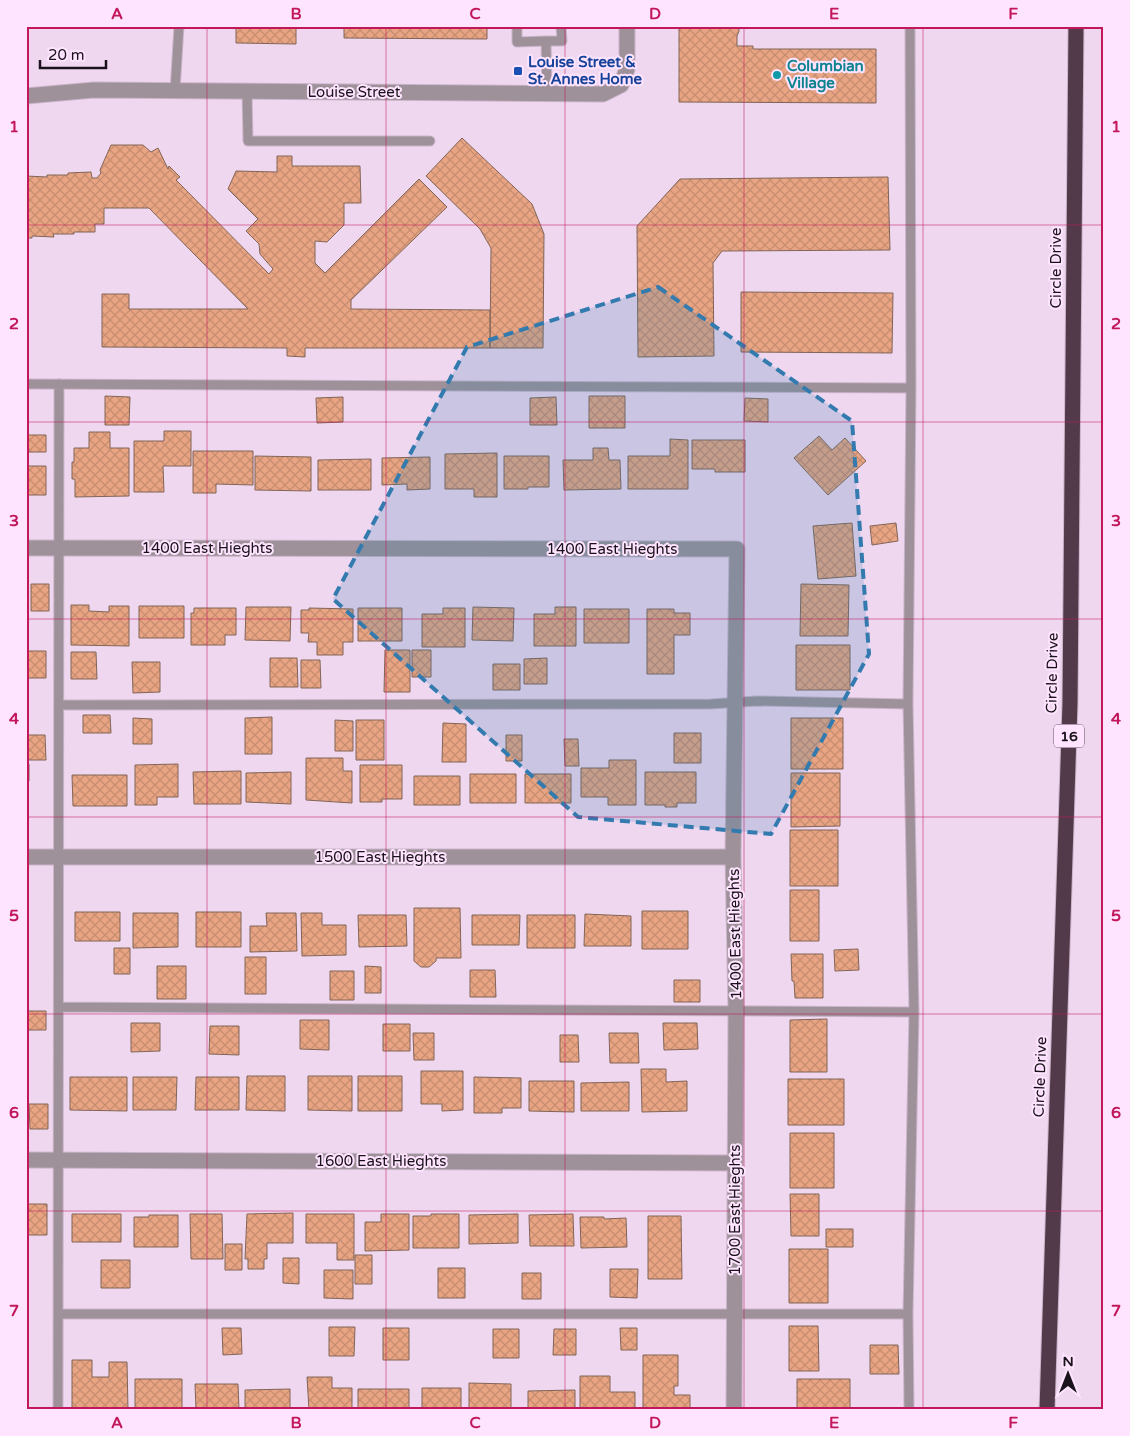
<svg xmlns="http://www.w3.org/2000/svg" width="1130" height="1436" viewBox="0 0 1130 1436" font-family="'Varela Round',sans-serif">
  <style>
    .building { fill: url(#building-cross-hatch); stroke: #826557 }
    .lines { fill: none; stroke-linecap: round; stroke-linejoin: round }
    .lane-casing { stroke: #c9b4c9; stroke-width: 11 }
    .street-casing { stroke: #c9b4c9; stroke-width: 17 }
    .highway-casing { stroke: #c9b4c9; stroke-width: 17 }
    .lane { stroke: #9e919a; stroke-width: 9 }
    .street { stroke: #9e919a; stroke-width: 15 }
    .highway { stroke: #523a4b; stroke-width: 15 }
    .marked { fill: #337baf; fill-opacity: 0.2; stroke: #337baf; stroke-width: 4; stroke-dasharray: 10 6; stroke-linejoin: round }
    .grid { fill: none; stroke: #c2185b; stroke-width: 1; stroke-opacity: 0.55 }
    .transit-dot { fill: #1a4fb4; stroke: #fee4fe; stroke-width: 2 }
    .culture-dot { fill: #0f9aa8; stroke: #fee4fe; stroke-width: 2 }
    .labels { text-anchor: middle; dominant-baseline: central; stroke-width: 4; stroke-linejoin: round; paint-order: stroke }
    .shield { fill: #fee4fe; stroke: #5e515e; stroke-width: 1 }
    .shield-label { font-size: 14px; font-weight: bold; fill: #1a121a }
    .transit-label { font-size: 15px; font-weight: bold; fill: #164399; stroke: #fee4fe; text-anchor: start }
    .culture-label { font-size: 15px; font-weight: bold; fill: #0d838f; stroke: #fee4fe; text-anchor: start }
    .street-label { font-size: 15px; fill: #1a121a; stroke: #fee4fe }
    .neatline { fill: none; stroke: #c2185b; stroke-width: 2 }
    .grid-label { font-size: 16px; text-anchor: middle; font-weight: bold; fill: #c2185b }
  </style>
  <defs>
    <pattern id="building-cross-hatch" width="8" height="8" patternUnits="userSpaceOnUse" patternTransform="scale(1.25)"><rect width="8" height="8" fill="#e9a583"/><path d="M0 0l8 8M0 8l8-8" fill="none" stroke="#c78d71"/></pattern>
  </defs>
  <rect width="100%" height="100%" fill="#f0d7f0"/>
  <path class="building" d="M236 26H296V44L236 43Z
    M344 26H487V39L344 38Z
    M679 26H739V31L737 36V46H753V49H876V103L679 102Z
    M462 138 532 204 544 234 543 348H490L491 248 480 229 426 176Z
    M111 145H143L151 152 158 148 168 169 169 166 180 177 176 180 269 274 273 269 260 254 259 244 246 231 258 219 228 189 236 171 277 172V156H292V166H360L361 203H344V225L327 242 315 241V263L325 273 419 179 447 207 351 300V309L490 310V348H305V357L287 356V348L102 347V294H129V309H248L149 208H104V224H95V232H74V234H53L54 237 32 236V238H26V176L47 177V175H68V173L91 172 92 178H97L101 173 100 170Z
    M888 177 890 250 722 251 713 263 714 356 638 357 637 226 680 179Z
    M741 292 893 293 892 353 741 352Z
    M105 396 130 397 129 425H105Z
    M589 396H625V428H589Z
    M343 397V422L317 423 316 398Z
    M556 397 557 425H530V398Z
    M745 398 768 399V422L744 421Z
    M164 431H191V466H163L164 492H134V441H164Z
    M89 432H110V448H129V496L75 497V479H72V462H74V448H89Z
    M26 435H46V452H26Z
    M819 436 832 450 845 438 866 461 828 495 794 458Z
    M670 439 688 440V489H628V456H670Z
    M692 440H745V472H715V469H692Z
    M593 448H608L609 460H620L621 489 564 490 563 460H593Z
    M193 451H253V485L216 484V493H193Z
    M497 453V497H474V489H445V454Z
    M255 456 311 457V491L255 490Z
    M504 456H549V487H528V489H504Z
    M430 457V489L407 490V484L382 485V458Z
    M371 459V490H318V460Z
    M26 466H46V495H26Z
    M852 523 856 576 818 579 813 526Z
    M896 523 898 541 872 545 870 526Z
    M31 584H49V611H31Z
    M801 584 849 585 848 636H800Z
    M71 605H89V611L109 612V606H129V646L71 645Z
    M139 606H184V638H139Z
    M246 607H291L290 641 245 640Z
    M473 607 514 608 513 641 472 640Z
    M555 607H576V646H534V614H555Z
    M194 608H236V635H225V645H191V613H194Z
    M309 608 353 609V642H343V655H317V642H308L309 633H301V610H309Z
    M358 608H402V641H358Z
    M443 608H465V647H422V614H443Z
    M584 609H629V643H584Z
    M647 609H674V613H690V635H674V674H647Z
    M796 645H850V690H796Z
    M385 650H410V692H384Z
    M412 650H431V677H412Z
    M26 651H46V678H26Z
    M71 652H96L97 679H71Z
    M270 658H297L298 687H270Z
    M547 658V684H524V659Z
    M301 660H320L321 688H301Z
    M132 662H160V692L133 693Z
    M493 664H520V690H493Z
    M83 715H110L111 733H83Z
    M272 717V754H245V718Z
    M133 718 152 719V744H133Z
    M791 718H843V769H791Z
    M335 720 353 721V751H335Z
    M356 720H384V760H356Z
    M443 723 466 724V762H442Z
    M674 733H701V763H674Z
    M26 735H45L46 760H26Z
    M506 735H522V761H506Z
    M564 739H578L579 766H565Z
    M306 758H343V771H352V803L306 800Z
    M609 760H636V805H608V797H581V768H609Z
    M26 764H29V781H26Z
    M178 764V797H157V805H135V765Z
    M360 765H402V799H382V802H360Z
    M241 771V804H194L193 772Z
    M291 772V804L246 802V773Z
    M645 772H696V803H677V807H665V805H645Z
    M791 773H840V826L791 827Z
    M470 774H516V803H470Z
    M525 774H571V803H525Z
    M72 775H127V806H73Z
    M414 776H460V805H414Z
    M790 830H838V886H790Z
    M790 890H819V941H790Z
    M414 908H460L461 958H436V961L429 967H421L414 961Z
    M642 911H688V949H642Z
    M75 912H120V941H75Z
    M196 912H241V947H196Z
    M133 913H178V947L133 948Z
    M266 913H296L297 951 250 952V926H267Z
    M301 913H322V925H346V955L302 956Z
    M585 914 631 916V946H584Z
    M358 915H406L407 946 359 947Z
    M472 915H520L519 945H472Z
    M527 915H575V948H527Z
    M114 948H130V974H114Z
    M858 949 859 970 835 971 834 950Z
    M791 954H823V998H795L794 981H792Z
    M245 957H266V994H245Z
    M157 966H186V999H157Z
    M365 966 381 967V993H365Z
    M470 970H495L496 997H470Z
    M330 971H354V1000H330Z
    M674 980H700V1002H674Z
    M26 1011H46V1030H26Z
    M827 1019V1072H790V1020Z
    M300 1020H329V1050L300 1049Z
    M131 1023H160V1051L131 1052Z
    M663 1023H697L698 1049 664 1050Z
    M383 1024H410V1051H383Z
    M210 1026H239V1055L209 1054Z
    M413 1033H434V1060H414Z
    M609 1033H638L639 1063H610Z
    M560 1035H578L579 1062H560Z
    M641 1069H666V1082L687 1081V1111L642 1112Z
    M421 1071H463V1110L442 1111V1104H421Z
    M247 1076H285V1111L246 1110Z
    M308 1076H352V1111L308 1110Z
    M358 1076H402V1111H358Z
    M70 1077H127V1111L70 1110Z
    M133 1077H177L176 1110H133Z
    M196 1077H239V1110H195Z
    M474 1077 521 1078V1108H502V1113H474Z
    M788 1079H844V1125H788Z
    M529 1081H574V1112L529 1111Z
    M629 1082V1111H581V1083Z
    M29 1104H48V1129H30Z
    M790 1133H834V1188H790Z
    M790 1194H819V1236H791Z
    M26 1204H47V1235H26Z
    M293 1213V1243H267V1259H264V1269H248V1259H245L247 1214Z
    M72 1214H121V1242H72Z
    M190 1214H222L223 1259H191Z
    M306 1214H354V1260H337V1243H306Z
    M381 1214H409V1250L365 1251V1222H381Z
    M431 1214H459V1248H413V1216H431Z
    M518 1214V1243L469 1244V1215Z
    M573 1214 574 1246H530L529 1215Z
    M149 1215H178V1247H134V1217H149Z
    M648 1216H681L682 1279H648Z
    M580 1217H604V1219L626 1218 627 1247 581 1248Z
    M826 1229H853V1247H826Z
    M225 1244H242V1270H225Z
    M789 1249H828V1303H789Z
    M355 1255H372V1284H355Z
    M283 1258H299V1284L283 1283Z
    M101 1260H130V1288H101Z
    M438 1268H465V1298H438Z
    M610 1269H638L637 1298 610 1297Z
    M324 1270H353V1299L324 1298Z
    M522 1273H541V1299H522Z
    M789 1326H818L819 1371H789Z
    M329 1327H355L354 1356H329Z
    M222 1328H241L242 1354 223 1355Z
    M383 1328H409V1360H383Z
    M620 1328H637V1350H621Z
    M493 1329H519V1358H493Z
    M554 1329H576V1355H553Z
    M870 1345H898L899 1374H870Z
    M643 1355H678V1386H674V1395H690V1410H643Z
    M72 1360H92V1377H109V1362H127L128 1410H72Z
    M580 1376H610V1392H635V1410H580Z
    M307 1377H332V1388H352V1410H309Z
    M135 1379H182V1410H135Z
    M797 1379H850V1410H797Z
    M469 1383 511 1384V1410H469Z
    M195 1384H238L239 1410H196Z
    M422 1388H461V1410H422Z
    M290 1389V1410H245V1390Z
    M358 1389H409V1410H358Z
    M575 1390V1410H528V1391Z"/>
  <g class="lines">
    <g class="lane-casing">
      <path id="lane" d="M517 26V42L546 41 547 94
        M546 41H562L561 26
        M175 91 179 26
        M247 91 248 141H430
        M26 384 911 388
        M59 705 711 704 757 701 908 704
        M59 1007 914 1012
        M59 1314H908
        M58 1410 59 384
        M909 1410 908 1314 914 1012 908 704 911 388 910 26"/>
    </g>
    <g class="street-casing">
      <path id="street" d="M26 96 94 90 603 94 621 85 627 69V26
        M26 548 737 549 733 857 736 1010 734 1410
        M26 857H733
        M26 1160 735 1163"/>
    </g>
    <g class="highway-casing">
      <path id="highway" d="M1047 1410 1070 703 1076 26"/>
    </g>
    <use href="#lane" class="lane"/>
    <use href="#street" class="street"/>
    <use href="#highway" class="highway"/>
  </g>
  <path class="marked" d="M658 287 852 421 869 654 771 834 578 817 333 599 467 347Z"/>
  <path class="grid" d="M207 26V1410M386 26V1410M565 26V1410M744 26V1410M923 26V1410M26 225H1104M26 422H1104M26 619H1104M26 817H1104M26 1014H1104M26 1211H1104"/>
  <rect class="transit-dot" x="513" y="66" width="10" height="10" rx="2.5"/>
  <circle class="culture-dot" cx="777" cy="75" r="5"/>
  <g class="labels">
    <rect class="shield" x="1054" y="724.5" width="30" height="23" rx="4"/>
    <g class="shield-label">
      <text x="1069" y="736">16</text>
    </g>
    <g class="transit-label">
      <text x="528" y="62">Louise Street &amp;<tspan x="528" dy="17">St. Annes Home</tspan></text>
    </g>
    <g class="culture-label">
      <text x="787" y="66">Columbian<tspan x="787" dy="17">Village</tspan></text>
    </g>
    <g class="street-label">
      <text x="354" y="92">Louise Street</text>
      <text transform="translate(1056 268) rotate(-90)">Circle Drive</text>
      <text x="207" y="548">1400 East Hieghts</text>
      <text x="612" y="549">1400 East Hieghts</text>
      <text transform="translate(1052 673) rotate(-89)">Circle Drive</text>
      <text x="380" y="857">1500 East Hieghts</text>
      <text transform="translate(735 934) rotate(-91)">1400 East Hieghts</text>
      <text transform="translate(1040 1077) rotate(-88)">Circle Drive</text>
      <text x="381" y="1161">1600 East Hieghts</text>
      <text transform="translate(735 1210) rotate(-90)">1700 East Hieghts</text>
    </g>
  </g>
  <rect width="1130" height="1436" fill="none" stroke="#fee4fe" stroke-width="55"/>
  <g transform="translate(1068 1374)" stroke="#fee4fe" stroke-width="4" paint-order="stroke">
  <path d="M0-4L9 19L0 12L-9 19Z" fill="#1a121a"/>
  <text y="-8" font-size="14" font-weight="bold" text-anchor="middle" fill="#1a121a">N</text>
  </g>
  <path d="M40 60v8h66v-8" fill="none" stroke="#1a121a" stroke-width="2.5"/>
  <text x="48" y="60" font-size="15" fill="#1a121a" stroke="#fee4fe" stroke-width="4" paint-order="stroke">20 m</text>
  <rect x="28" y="28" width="1074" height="1380" class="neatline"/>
  <g class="grid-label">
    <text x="117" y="19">A</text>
    <text x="296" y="19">B</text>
    <text x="475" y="19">C</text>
    <text x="655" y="19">D</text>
    <text x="834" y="19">E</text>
    <text x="1013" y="19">F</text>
    <text x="14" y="132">1</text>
    <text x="1116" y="132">1</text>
    <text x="14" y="329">2</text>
    <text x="1116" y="329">2</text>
    <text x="14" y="526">3</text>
    <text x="1116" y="526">3</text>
    <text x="14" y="724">4</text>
    <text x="1116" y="724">4</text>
    <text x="14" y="921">5</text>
    <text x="1116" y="921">5</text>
    <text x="14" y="1118">6</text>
    <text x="1116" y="1118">6</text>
    <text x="14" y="1316">7</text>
    <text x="1116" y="1316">7</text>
    <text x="117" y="1428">A</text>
    <text x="296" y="1428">B</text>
    <text x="475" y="1428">C</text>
    <text x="655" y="1428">D</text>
    <text x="834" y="1428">E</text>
    <text x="1013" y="1428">F</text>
  </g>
</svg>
